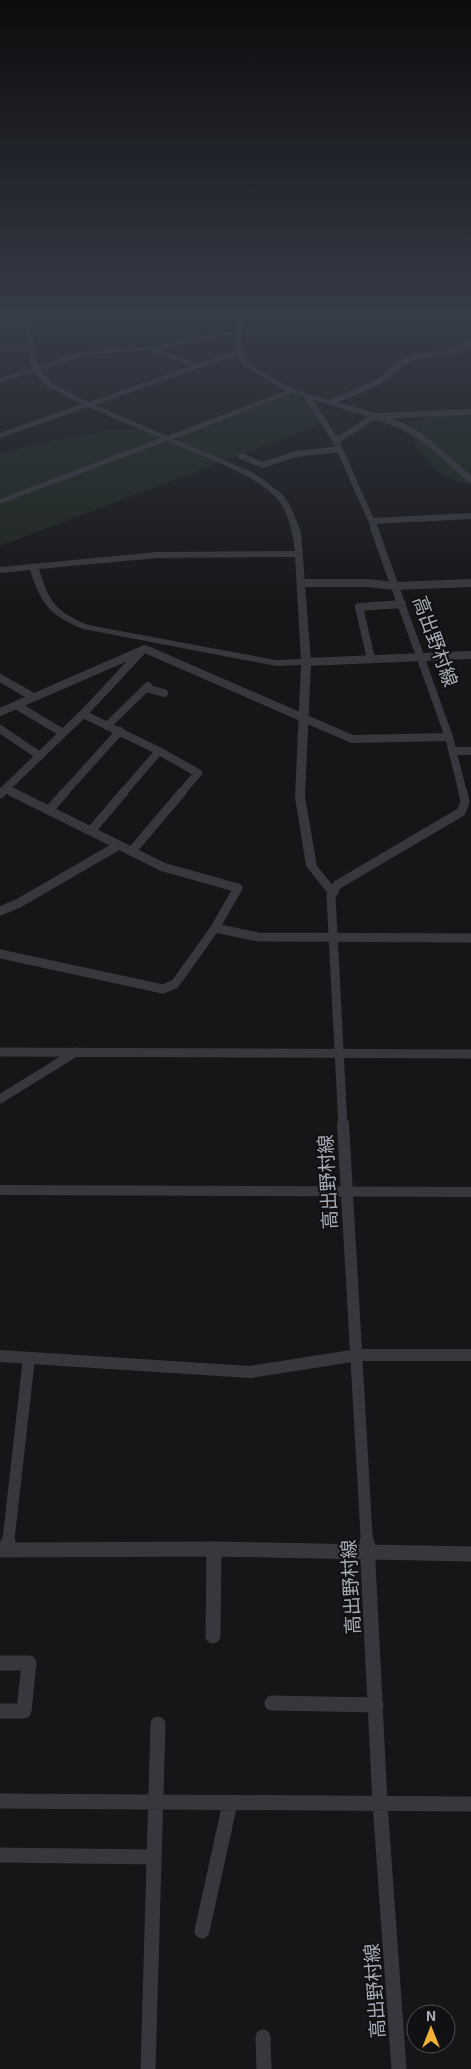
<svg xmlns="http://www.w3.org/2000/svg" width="471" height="2069" viewBox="0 0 471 2069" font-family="'Exo 2','Noto Sans JP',sans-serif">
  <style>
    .green { fill: #1e261f }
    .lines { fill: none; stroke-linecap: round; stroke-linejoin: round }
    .minor-far4 { stroke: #37383d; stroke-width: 6 }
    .minor-far3 { stroke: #37383d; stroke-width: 8 }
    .minor-far2 { stroke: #37383d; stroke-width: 9 }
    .minor-far1 { stroke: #37383d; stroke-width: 12 }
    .minor { stroke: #37383d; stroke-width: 15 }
    .tertiary { fill: #37383d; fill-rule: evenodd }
    .labels { text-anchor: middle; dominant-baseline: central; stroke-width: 4; stroke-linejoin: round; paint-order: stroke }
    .street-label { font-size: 19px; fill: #a8adb8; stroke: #111113 }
  </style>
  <rect width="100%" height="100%" fill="#161618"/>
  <path class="green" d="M294 394 307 402 321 424 0 546V454L36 444 113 429 137 430 159 437 169 442 179 439V435L281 397Z
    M471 413V484C441 481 413 454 410 424 430 414 449 414 471 413Z"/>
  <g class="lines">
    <path class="minor-far4" d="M205 319H207
      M0 324 105 319
      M0 349 32 348
      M307 397 335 439 375 529
      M331 402C348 395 365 389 381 380 396 371 395 362 416 357 436 353 455 355 471 341
      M335 439 341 438 375 416 471 412
      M428 442 471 480
      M241 456 263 465 296 454 340 449
      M372 521 471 516"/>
    <path class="minor-far3" d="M374 528 449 737 463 793
      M302 583H367L395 586 471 583
      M371 659 359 607 402 604
      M306 662 471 655
      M0 678 33 697
      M146 688 164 693
      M16 705 63 733
      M0 712 145 649 352 739 449 737
      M83 714 159 751 198 773 181 793
      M107 726 148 686
      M0 729 40 756
      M453 751H471
      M6 789 15 793
      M1 793 83 714 141 652
      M64 793 120 731
      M123 793 159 751"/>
    <path class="minor-far2" d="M0 794 2 792
      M50 809 65 792
      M91 831 124 792
      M132 851 182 792
      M0 911 19 903 119 845
      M215 928 258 937 471 938
      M0 954 163 989 175 984 215 928 238 888 163 867 12 792
      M0 1052 471 1054
      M0 1099 76 1052
      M343 1126 331 896 337 885 461 812 465 802 463 792"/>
    <path class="minor-far1" d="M343 1124 367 1544
      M0 1356 250 1372 358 1355H471
      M8 1544 29 1358"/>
    <path class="minor" d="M367 1542 380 1803 399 2069
      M0 1550 214 1549 471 1554
      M7 1550 8 1542
      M213 1636 214 1549
      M0 1663H29L24 1711H0
      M272 1703 376 1705
      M0 1801 471 1804
      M0 1855 153 1857
      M202 1931 230 1803
      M263 2037 264 2069
      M148 2069 158 1724"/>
    <path class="tertiary" d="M26 319H32L34 349 38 366 85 351 150 346 236 330 239 319H245C243 336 236 351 250 365 265 373 279 383 295 389 335 407 399 410 432 442L425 444 403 430 372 418 292 393 174 439 250 471 263 479 283 495 291 507 301 532 311 662 305 797 317 866 339 893 337 895H329L306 866 295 797 301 665 276 666 83 629C49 615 41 604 30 570L0 573V567L157 552 295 551C293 536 290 521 283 507 267 477 198 455 167 441L0 504V499L160 438 88 407 0 438V433L82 404 48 387 34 372 0 382V378L32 368 27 349ZM235 334V351L198 364 158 349ZM149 350 191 366 89 402 53 384 40 370 86 355ZM236 355 246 367 286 391 167 436 95 405ZM295 557 301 659 276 660 88 625C55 611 49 602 39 569L157 558Z
      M0 1185 471 1187V1197L0 1195Z"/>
  </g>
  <linearGradient id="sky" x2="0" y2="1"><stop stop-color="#0c0c0d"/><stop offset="0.52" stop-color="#363c48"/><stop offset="1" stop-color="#363c48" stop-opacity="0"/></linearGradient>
  <rect width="471" height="608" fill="url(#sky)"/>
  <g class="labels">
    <g class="street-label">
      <text transform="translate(436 641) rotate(70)">高出野村線</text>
      <text transform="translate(327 1182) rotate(-93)">高出野村線</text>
      <text transform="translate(350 1587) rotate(-93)">高出野村線</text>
      <text transform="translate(374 1991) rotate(-94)">高出野村線</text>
    </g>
  </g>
  <g transform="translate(431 2029)"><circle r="24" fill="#111113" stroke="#4d4f55"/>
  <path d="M0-4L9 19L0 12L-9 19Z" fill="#f2b134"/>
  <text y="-8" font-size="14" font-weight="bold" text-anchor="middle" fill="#a8adb8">N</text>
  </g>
</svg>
